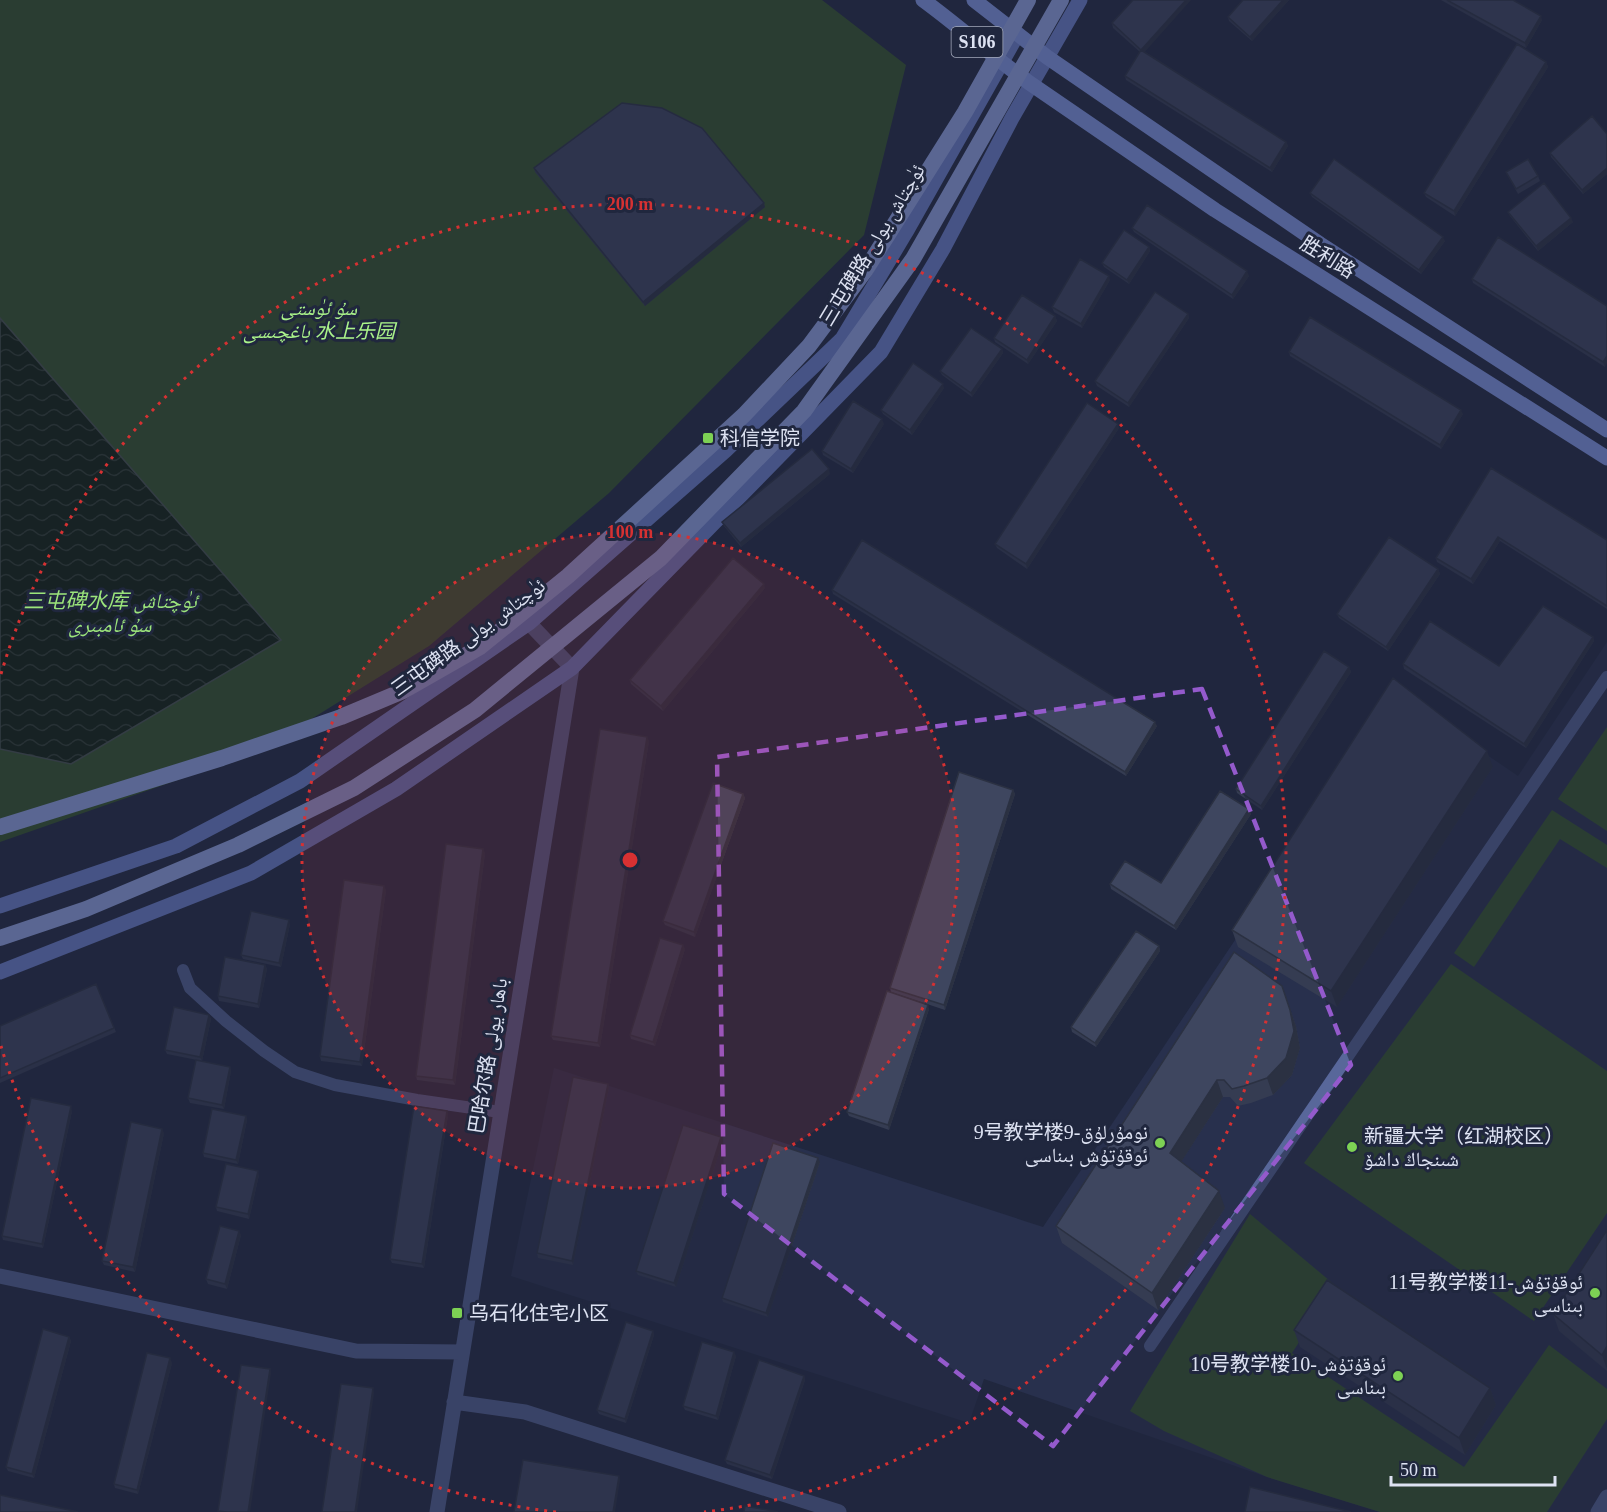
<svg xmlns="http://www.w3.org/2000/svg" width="1607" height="1512" viewBox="0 0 1607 1512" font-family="'Times New Roman','Noto Naskh Arabic','Noto Sans SC',serif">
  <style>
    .built { fill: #28304d }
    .park { fill: #365a25 }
    .water { fill: url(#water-waves); stroke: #4b584c; stroke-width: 1.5 }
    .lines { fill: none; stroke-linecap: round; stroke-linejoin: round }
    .service { stroke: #58679a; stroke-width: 12 }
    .minor { stroke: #58679a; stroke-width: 15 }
    .secondary { stroke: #7389db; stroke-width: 15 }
    .primary { stroke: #8ea6fb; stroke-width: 15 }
    .trunk-bridge { stroke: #a0b4f8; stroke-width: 16 }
    .wall { fill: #353c52 }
    .shaded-wall { fill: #2b3142 }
    .building { fill: #3e465f; stroke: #2b3142; stroke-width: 1.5 }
    .marked { fill: none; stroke: #945acc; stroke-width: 4.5; stroke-dasharray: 12 8; stroke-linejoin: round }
    .ring { fill: none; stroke: #d63132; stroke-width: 3; stroke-dasharray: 3 6 }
    .poi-dot { fill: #7dd154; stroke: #20273e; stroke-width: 2 }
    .labels { text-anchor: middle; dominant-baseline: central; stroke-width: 6; stroke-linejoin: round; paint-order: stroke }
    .shield { fill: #20273e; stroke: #a4aabc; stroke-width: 1.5 }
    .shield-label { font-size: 18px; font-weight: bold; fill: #dde2f2 }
    .street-label { font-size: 20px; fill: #dde2f2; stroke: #20273e }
    .park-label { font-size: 20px; font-style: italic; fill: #aaf38a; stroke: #20273e }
    .poi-label { font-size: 20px; fill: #dde2f2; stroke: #20273e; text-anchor: start }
    .water-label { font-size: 21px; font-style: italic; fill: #9be47b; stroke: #20273e }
    .centre { fill: #d63132; stroke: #20273e; stroke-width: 3 }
    .ring-label { font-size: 18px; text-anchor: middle; font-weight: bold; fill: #d63132; stroke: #20273e; stroke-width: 6; stroke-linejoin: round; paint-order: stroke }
  </style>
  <defs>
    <pattern id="water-waves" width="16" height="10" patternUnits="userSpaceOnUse" patternTransform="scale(1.5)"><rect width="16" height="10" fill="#0c1d05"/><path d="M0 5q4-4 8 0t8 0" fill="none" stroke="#2f3e2a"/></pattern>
  </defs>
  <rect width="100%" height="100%" fill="#20273e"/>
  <path class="built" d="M1607 642V1512H1380L1267 1477 984 1379 969 1423 511 1276 554 1068 1043 1227 1399 695 1518 776Z"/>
  <path class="park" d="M0 0H822L906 65 864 235 609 493 429 646 258 752 0 842Z
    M1607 727V831L1558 799Z
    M1552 810 1607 845V868L1560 839 1474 967 1454 953Z
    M1451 964 1607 1071V1213L1534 1321 1304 1163Z
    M1250 1214 1336 1286 1292 1353 1464 1467 1549 1345 1607 1389V1419L1547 1512H1380L1267 1477 1164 1431 1130 1411Z"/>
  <path class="water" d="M0 318 281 640 71 764 0 749Z"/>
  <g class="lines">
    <path class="service" d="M183 970 190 988 226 1021 264 1051 295 1072 335 1085 417 1100 500 1112
      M1150 1346 1607 677"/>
    <path class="minor" d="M0 1276 356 1351 462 1352
      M454 1402 525 1412 839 1512
      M437 1512 572 668 529 623
      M1598 1512 1607 1497"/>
    <path class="secondary" d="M0 906 176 846 300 781 529 623 726 450 842 339 906 232 1016 37
      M0 972 251 873 396 789 572 668 881 352 943 249 1012 118 1080 0"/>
    <path class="primary" d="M923 0C960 27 994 58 1031 84L1215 210 1607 458
      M974 0 1047 57 1320 244 1607 430"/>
    <path class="trunk-bridge" d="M0 827 222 758 341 717 403 691 480 647 568 576 744 415 809 346 865 271 965 112 1028 0
      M0 938 86 909 238 845 354 788 475 710 661 558 804 411 913 259 1061 0"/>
  </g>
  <path class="wall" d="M1243 0H1289L1252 41 1229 21 1228 17Z
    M1441 0H1513L1542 20 1526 48Z
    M1112 23 1145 52 1286 142 1288 146 1272 172 1126 80 1125 76 1140 52 1113 28Z
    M1546 62 1548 67 1455 216 1426 197 1424 193Z
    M1607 134V174L1583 194 1551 157 1550 153Z
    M534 168 765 207 645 306 535 172Z
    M1506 172 1538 176 1540 181 1518 194Z
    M1310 193 1445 241 1421 274 1312 197Z
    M1508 212 1573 222 1538 251 1510 216Z
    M1132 228 1249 276 1233 299 1134 232Z
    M1149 247 1150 251 1129 284 1104 267 1102 263Z
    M1472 279 1607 306 1605 367 1473 283Z
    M1110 280 1082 328 1054 312 1052 307Z
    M1188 314 1189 318 1129 407 1097 386 1095 381Z
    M1055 316 1057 321 1028 364 995 342 994 338Z
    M1002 349 1003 353 972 397 942 375 940 371Z
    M1289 352 1463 414 1441 449 1290 356Z
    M944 388 912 435 883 414 881 410Z
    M884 424 853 473 823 455 822 451Z
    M1119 428 1027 569 997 548 995 544Z
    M1491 468 1607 540V609L1500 541 1473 584 1437 562 1436 558Z
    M830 474 741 547 724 526 722 522Z
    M1438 569 1440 574 1388 651 1339 618 1337 614Z
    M765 588 663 711 631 684 630 680Z
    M832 590 1157 726 1126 776 833 594Z
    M1593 637 1594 641 1526 748 1404 669 1403 664 1499 666Z
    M1349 667 1351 672 1262 810 1237 793 1236 789Z
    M649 741 600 1047 553 1040 551 1036Z
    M1493 767 1337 1007 1238 947 1232 930Z
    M1013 790 1015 794 945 1010 891 992 890 988Z
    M743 794 745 798 695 937 665 925 663 921Z
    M1249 809 1251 814 1176 930 1111 889 1110 884 1161 883Z
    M485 853 455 1085 417 1080 416 1076Z
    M386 890 362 1066 321 1061 320 1056Z
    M290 924 281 967 243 959 241 955Z
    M1159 946 1160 951 1096 1047 1072 1032 1071 1027Z
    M685 949 655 1046 631 1039 630 1035Z
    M265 965 267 969 259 1008 219 1001 218 996Z
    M96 984 116 1032 0 1083V1026Z
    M1282 986 1296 1026 1300 1048 1292 1075 1273 1095 1251 1103 1238 1106 1230 1097H1223L1181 1162 1225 1208 1158 1310 1062 1243 1056 1226Z
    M929 1009 889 1130 849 1116 847 1112Z
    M209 1015 211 1019 202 1061 167 1054 165 1050Z
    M230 1067 231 1071 224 1109 190 1103 188 1098Z
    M608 1084 609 1088 573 1265 538 1258 537 1253Z
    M72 1111 43 1248 3 1240 2 1236Z
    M448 1115 424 1268 392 1263 390 1259Z
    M246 1116 247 1120 238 1164 204 1157 203 1153Z
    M164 1133 135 1272 104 1265 102 1261Z
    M723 1141 676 1287 638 1275 636 1271Z
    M820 1162 768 1317 723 1302 722 1298Z
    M259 1175 249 1219 217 1211 216 1207Z
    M1607 1230V1371L1559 1331 1553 1314Z
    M241 1235 227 1289 208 1284 206 1279Z
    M1294 1330 1490 1388 1496 1405 1465 1455 1300 1347Z
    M653 1331 654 1335 626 1423 599 1414 597 1410Z
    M69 1337 71 1341 34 1478 8 1471 6 1467Z
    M736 1356 718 1420 685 1410 683 1406Z
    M172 1363 138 1494 115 1488 114 1484Z
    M804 1376 805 1380 772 1479 727 1464 725 1460Z"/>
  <path class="shaded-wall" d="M1186 0H1191L1143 54 1141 50Z
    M1283 0H1289L1252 41 1250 37Z
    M1541 16 1542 20 1526 48 1525 43Z
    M1546 62 1548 67 1455 216 1454 211Z
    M1286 142 1288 146 1272 172 1270 168Z
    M1607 168V174L1583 194 1582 190Z
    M764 203 765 207 645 306 643 302Z
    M1571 218 1573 222 1538 251 1536 246Z
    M1443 237 1445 241 1421 274 1419 270Z
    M1149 247 1150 251 1129 284 1127 280Z
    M1247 271 1249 276 1233 299 1232 295Z
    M1109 276 1110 280 1082 328 1081 324Z
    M1188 314 1189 318 1129 407 1128 403Z
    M1055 316 1057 321 1028 364 1027 360Z
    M1002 349 1003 353 972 397 971 393Z
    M1607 356V363L1605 367 1603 362Z
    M943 384 944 388 912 435 910 430Z
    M1461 410 1463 414 1441 449 1440 445Z
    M882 419 884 424 853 473 851 469Z
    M1118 424 1119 428 1027 569 1026 564Z
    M829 469 830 474 741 547 740 543Z
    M1498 537 1500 541 1473 584 1471 579Z
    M1438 569 1440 574 1388 651 1386 647Z
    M764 584 765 588 663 711 661 706Z
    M1593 637 1594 641 1526 748 1524 744Z
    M1349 667 1351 672 1262 810 1261 806Z
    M1155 722 1157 726 1126 776 1125 772Z
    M647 737 649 741 600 1047 598 1043Z
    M1487 751 1493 767 1337 1007 1331 991Z
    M1013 790 1015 794 945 1010 944 1005Z
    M743 794 745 798 695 937 694 932Z
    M1249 809 1251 814 1176 930 1174 926Z
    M483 849 485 853 455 1085 453 1080Z
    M384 886 386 890 362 1066 360 1062Z
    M289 920 290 924 281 967 279 963Z
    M683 945 685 949 655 1046 653 1042Z
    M1159 946 1160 951 1096 1047 1095 1043Z
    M265 965 267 969 259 1008 258 1004Z
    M1282 986 1296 1026 1300 1048 1292 1075 1273 1095 1267 1078Z
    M928 1005 929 1009 889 1130 888 1125Z
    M209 1015 211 1019 202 1061 200 1057Z
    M230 1067 231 1071 224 1109 222 1105Z
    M1217 1080 1223 1097 1176 1170 1170 1153Z
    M608 1084 609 1088 573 1265 572 1261Z
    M71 1106 72 1111 43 1248 42 1244Z
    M447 1111 448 1115 424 1268 422 1264Z
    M246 1116 247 1120 238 1164 236 1160Z
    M162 1129 164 1133 135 1272 133 1267Z
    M721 1137 723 1141 676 1287 674 1283Z
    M818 1158 820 1162 768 1317 766 1313Z
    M258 1171 259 1175 249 1219 248 1214Z
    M1219 1191 1225 1208 1158 1310 1152 1293Z
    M239 1231 241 1235 227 1289 225 1284Z
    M653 1331 654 1335 626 1423 625 1419Z
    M69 1337 71 1341 34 1478 32 1474Z
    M1607 1346V1369L1602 1355Z
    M734 1352 736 1356 718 1420 716 1416Z
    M170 1358 172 1363 138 1494 137 1490Z
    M270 1369 271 1373 250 1512H248Z
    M804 1376 805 1380 772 1479 770 1475Z
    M373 1388 374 1393 357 1512H355Z
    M1490 1388 1496 1405 1465 1455 1459 1438Z
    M619 1476 620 1480 615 1512H613Z"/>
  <path class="building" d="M1133 0H1186L1141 50 1112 23Z
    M1243 0H1283L1250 37 1228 17Z
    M1447 0H1513L1541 16 1525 43Z
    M1517 44 1546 62 1454 211 1424 193Z
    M1141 50 1286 142 1270 168 1125 76Z
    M622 103 662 108 702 128 764 203 643 302 534 168Z
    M1592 116 1607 134V168L1582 190 1550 153Z
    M1334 159 1443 237 1419 270 1310 193Z
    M1528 159 1538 176 1516 189 1506 172Z
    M1544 183 1571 218 1536 246 1508 212Z
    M1147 205 1247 271 1232 295 1132 228Z
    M1124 230 1149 247 1127 280 1102 263Z
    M1498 237 1607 306V356L1603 362 1472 279Z
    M1080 259 1109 276 1081 324 1052 307Z
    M1155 292 1188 314 1128 403 1095 381Z
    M1022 295 1055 316 1027 360 994 338Z
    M1310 317 1461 410 1440 445 1289 352Z
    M971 328 1002 349 971 393 940 371Z
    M913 363 943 384 910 430 881 410Z
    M853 401 882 419 851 469 822 451Z
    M1087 403 1118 424 1026 564 995 544Z
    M812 449 829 469 740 543 722 522Z
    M1491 468 1607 540V606L1498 537 1471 579 1436 558Z
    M1389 537 1438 569 1386 647 1337 614Z
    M862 540 1155 722 1125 772 832 590Z
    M733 558 764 584 661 706 630 680Z
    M1543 606 1593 637 1524 744 1403 664 1430 621 1499 666Z
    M1324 651 1349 667 1261 806 1236 789Z
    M1393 678 1487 751 1331 991 1232 930Z
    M600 729 647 737 598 1043 551 1036Z
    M959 772 1013 790 944 1005 890 988Z
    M713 783 743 794 694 932 663 921Z
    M1220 791 1249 809 1174 926 1110 884 1125 861 1161 883Z
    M446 844 483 849 453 1080 416 1076Z
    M344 880 384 886 360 1062 320 1056Z
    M251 911 289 920 279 963 241 955Z
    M1136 931 1159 946 1095 1043 1071 1027Z
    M660 938 683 945 653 1042 630 1035Z
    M1234 952 1282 986 1290 1010 1294 1031 1286 1058 1267 1078 1244 1086 1232 1089 1224 1080H1217L1170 1153 1219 1191 1152 1293 1056 1226Z
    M225 957 265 965 258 1004 218 996Z
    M96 984 114 1028 0 1078V1026Z
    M887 991 928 1005 888 1125 847 1112Z
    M174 1007 209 1015 200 1057 165 1050Z
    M196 1060 230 1067 222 1105 188 1098Z
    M573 1077 608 1084 572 1261 537 1253Z
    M31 1098 71 1106 42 1244 2 1236Z
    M414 1106 447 1111 422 1264 390 1259Z
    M212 1109 246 1116 236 1160 203 1153Z
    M131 1122 162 1129 133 1267 102 1261Z
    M683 1125 721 1137 674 1283 636 1271Z
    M773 1143 818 1158 766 1313 722 1298Z
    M226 1164 258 1171 248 1214 216 1207Z
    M220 1226 239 1231 225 1284 206 1279Z
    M1607 1230V1346L1602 1355 1553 1314Z
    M1327 1280 1490 1388 1459 1438 1294 1330Z
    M626 1322 653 1331 625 1419 597 1410Z
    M43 1329 69 1337 32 1474 6 1467Z
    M702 1342 734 1352 716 1416 683 1406Z
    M147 1353 170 1358 137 1490 114 1484Z
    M759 1360 804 1376 770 1475 725 1460Z
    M241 1365 270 1369 248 1512H227L218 1511Z
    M341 1384 373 1388 355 1512H322Z
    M523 1460 619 1476 613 1512H514Z
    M1250 1487 1351 1512H1245Z
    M0 1495 78 1512H0Z
    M745 1506 778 1512H744Z"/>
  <path d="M0 0H1607V1512H0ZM1202 689 1351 1065 1053 1446 724 1194 717 757Z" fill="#20273e" fill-opacity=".55" fill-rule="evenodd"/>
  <path class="marked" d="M1202 689 1351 1065 1053 1446 724 1194 717 757Z"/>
  <circle cx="630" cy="860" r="328" fill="#d63132" fill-opacity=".12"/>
  <g class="ring">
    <circle cx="630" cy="860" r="328"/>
    <path d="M556 1512A656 656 0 0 1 1 1046M1 674A656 656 0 1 1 704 1512"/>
  </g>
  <g class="poi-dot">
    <rect x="702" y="432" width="12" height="12" rx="3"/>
    <circle cx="1160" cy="1143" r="6"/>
    <circle cx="1352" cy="1147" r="6"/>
    <circle cx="1595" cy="1293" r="6"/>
    <rect x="451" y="1307" width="12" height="12" rx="3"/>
    <circle cx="1398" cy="1376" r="6"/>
  </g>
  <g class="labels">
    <rect class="shield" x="951.5" y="27" width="51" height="30" rx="4.5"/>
    <g class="shield-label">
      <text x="977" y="42">S106</text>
    </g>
    <g class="street-label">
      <text transform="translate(872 245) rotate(-59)">三屯碑路 ئۈچتاش يولى</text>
      <text transform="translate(1328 257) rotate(32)">胜利路</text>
      <text transform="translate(468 637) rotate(-36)">三屯碑路 ئۈچتاش يولى</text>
      <text transform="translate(488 1056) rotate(-81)">巴哈尔路 باھار يولى</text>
    </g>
    <g class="park-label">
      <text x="319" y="308">سۇ ئۈستى<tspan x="319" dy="23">باغچىسى 水上乐园</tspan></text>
    </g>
    <g class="poi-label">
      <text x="720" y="438">科信学院</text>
      <text x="1148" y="1132" text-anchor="end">9号教学楼9-نومۇرلۇق<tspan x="1148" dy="23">ئوقۇتۇش بىناسى</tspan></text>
      <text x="1364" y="1136">新疆大学（红湖校区）<tspan x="1364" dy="23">شىنجاڭ داشۆ</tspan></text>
      <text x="1583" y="1282" text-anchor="end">11号教学楼11-ئوقۇتۇش<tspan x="1583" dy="23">بىناسى</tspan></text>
      <text x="469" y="1313">乌石化住宅小区</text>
      <text x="1386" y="1364" text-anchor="end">10号教学楼10-ئوقۇتۇش<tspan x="1386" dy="23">بىناسى</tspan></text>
    </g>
    <g class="water-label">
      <text x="110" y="601">三屯碑水库 ئۈچتاش<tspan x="110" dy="24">سۇ ئامبىرى</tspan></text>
    </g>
  </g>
  <circle cx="630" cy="860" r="9" class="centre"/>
  <g class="ring-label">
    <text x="630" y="210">200 m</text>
    <text x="630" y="538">100 m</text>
  </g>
  <path d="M1391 1476v9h164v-9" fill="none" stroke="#dde2f2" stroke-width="3"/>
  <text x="1400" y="1476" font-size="18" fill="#dde2f2" stroke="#20273e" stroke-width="4.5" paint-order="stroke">50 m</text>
</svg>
